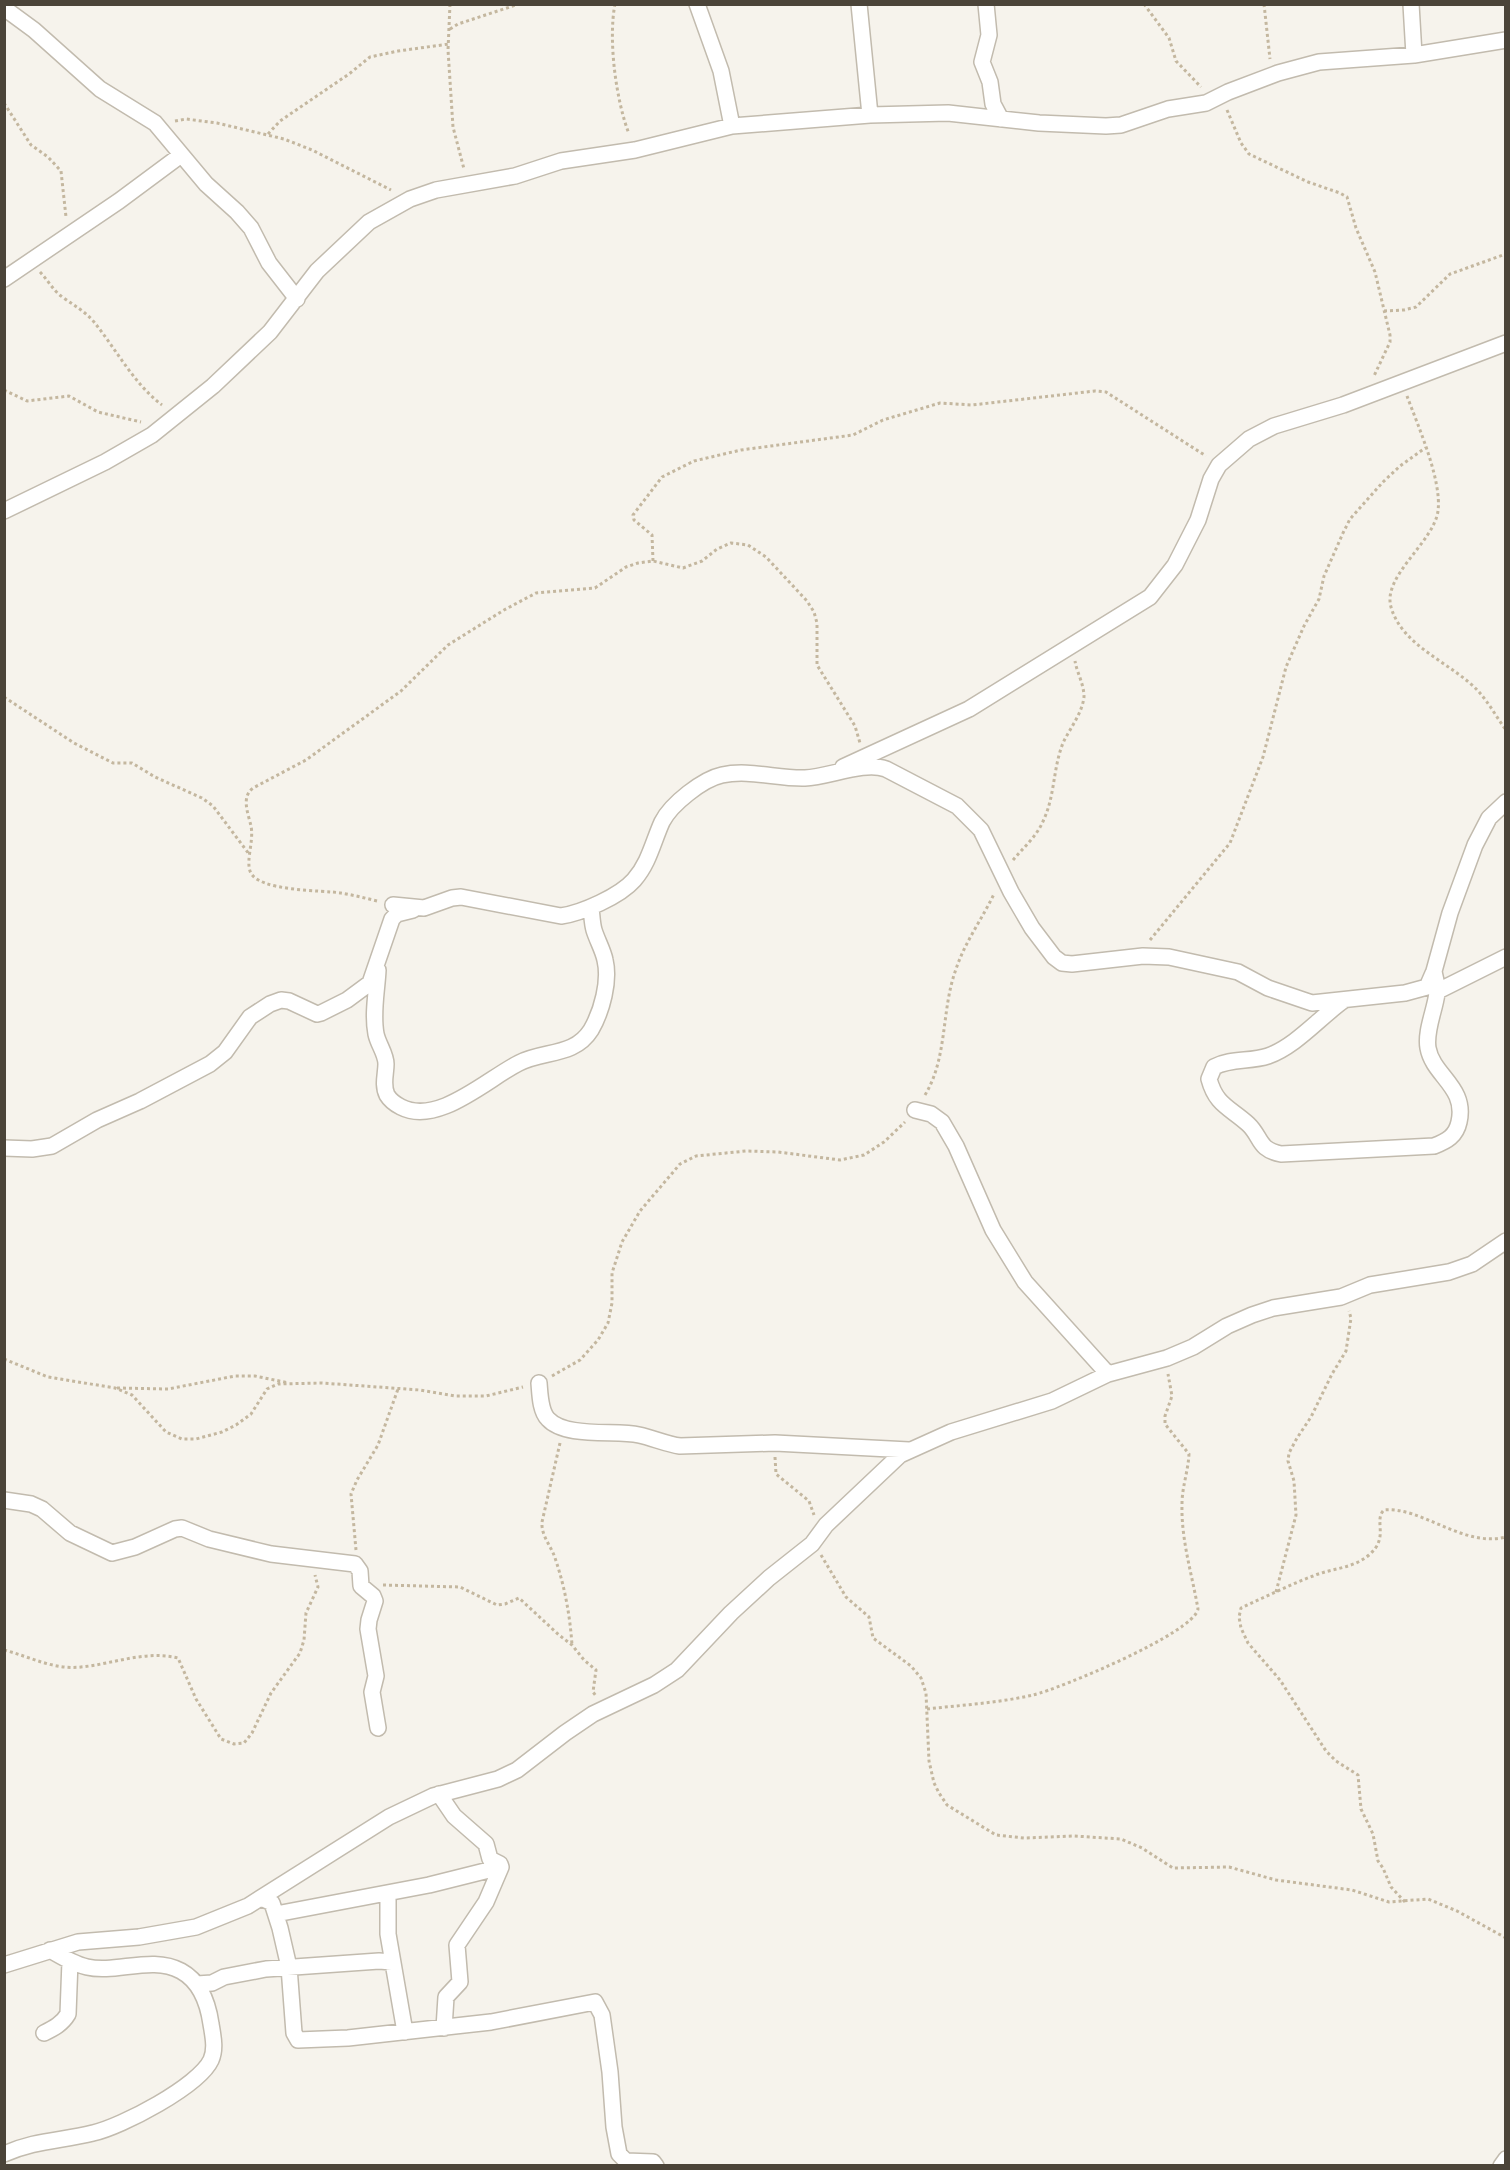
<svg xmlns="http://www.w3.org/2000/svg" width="1510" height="2170" viewBox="0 0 1510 2170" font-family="'DM Sans',sans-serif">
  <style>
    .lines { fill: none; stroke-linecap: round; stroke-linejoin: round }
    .street-casing { stroke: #c2bbae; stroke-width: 18 }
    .path { stroke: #c4b79f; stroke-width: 3; stroke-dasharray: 3 3; stroke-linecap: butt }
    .street { stroke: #fff; stroke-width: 15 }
  </style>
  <rect width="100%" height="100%" fill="#f6f3ec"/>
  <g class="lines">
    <g class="street-casing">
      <path id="street" d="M697 4 721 71 732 126
        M859 4 870 115
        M986 4 989 35 982 62 990 82 993 104 1001 119
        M1411 4 1414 55
        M4 8 34 30 100 89 155 123 206 184 237 212 251 228 269 263 297 299
        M4 279 119 201 181 155
        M4 511 105 462 152 435 213 386 270 332 317 271 369 222 410 199 436 190 515 176 561 161 635 150 732 126 870 115 948 113 1039 123 1106 126 1121 125 1168 109 1206 103 1228 92 1278 73 1319 62 1414 55 1506 40
        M843 767 969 709 1150 597 1175 565 1198 520 1211 479 1219 465 1249 439 1274 426 1343 405 1506 343
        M393 905 424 908 452 898 461 897 561 916C582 913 620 896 634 880 649 863 653 842 662 822 671 804 703 779 722 775 749 769 778 779 805 778 829 777 864 761 886 769L957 806 981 830 1011 892 1032 928 1054 957 1062 963 1072 964 1143 956 1169 957 1238 972 1268 988 1312 1003 1405 993 1427 987 1434 971 1450 913 1475 845 1489 818 1506 802
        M378 970C377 991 372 1013 376 1034 378 1044 386 1054 386 1064 386 1074 382 1085 387 1095 390 1100 395 1104 401 1107 438 1126 487 1079 519 1063 544 1050 574 1057 591 1030 602 1011 610 981 605 960 603 950 597 940 594 930 592 923 592 915 591 908
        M1438 991 1506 957
        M1343 1001C1319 1018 1296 1046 1268 1056 1250 1062 1231 1058 1214 1067L1209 1079C1216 1105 1229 1107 1248 1124 1262 1137 1257 1149 1281 1154L1434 1146C1447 1141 1456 1136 1459 1122 1467 1087 1433 1076 1428 1048 1425 1031 1435 1010 1437 993 1438 986 1435 978 1434 971
        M915 1110 931 1114 942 1122 956 1146 993 1230 1025 1282 1108 1374
        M4 1148 32 1149 52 1146 97 1120 140 1101 210 1064 225 1052 250 1017 270 1004 281 1000 289 1001 317 1014 321 1013 347 1000 370 983 392 919 397 914 413 910
        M539 1383C540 1394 540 1411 548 1419 565 1438 616 1430 639 1435 653 1438 666 1444 680 1446L775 1443 909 1450
        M4 1500 31 1504 42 1509 70 1533 112 1553 135 1547 175 1529 182 1528 209 1539 271 1554 355 1564 360 1571 361 1586 373 1596 375 1601 369 1620 368 1629 376 1676 372 1692 378 1728
        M439 1794 454 1816 486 1844 490 1859 500 1864 501 1867 486 1902 457 1945 460 1982 446 1997 444 2028
        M388 1893V1934L405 2032
        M261 1898 272 1903 280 1928 289 1967 294 2033 298 2040 348 2038 491 2022 595 2002 602 2015 610 2072 614 2127 619 2154 626 2161 653 2162 656 2166
        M276 1914 429 1885 501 1867
        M4 1965 78 1942 139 1937 196 1927 248 1906 389 1817 433 1796 498 1779 517 1770 565 1733 593 1714 654 1685 677 1670 731 1613 769 1578 812 1544 826 1525 900 1455 951 1432 1052 1401 1108 1374 1167 1358 1193 1347 1227 1326 1252 1315 1273 1308 1341 1297 1370 1285 1449 1272 1472 1264 1506 1241
        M197 1984 212 1983 224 1977 266 1969 379 1961 392 1962
        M44 2033C54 2028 62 2024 68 2014L70 1961
        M4 2154C35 2140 61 2141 93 2133 121 2127 199 2086 211 2060 216 2049 213 2036 211 2024 208 2003 201 1982 181 1971 152 1955 116 1974 87 1967 74 1964 62 1957 50 1950
        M1501 2166 1506 2159"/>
    </g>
    <path class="path" d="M450 4 448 50 453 127 464 169
      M615 4C608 40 616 100 629 134
      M1144 4 1169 38 1176 61 1201 87
      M1264 4 1270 59
      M450 29 458 24 519 4
      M4 103 31 145 48 157 61 171 66 217
      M1227 110 1241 143 1249 154 1308 182 1340 193 1347 197 1356 228 1375 272 1390 335V342L1374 376
      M175 121 186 119 217 123 284 139 312 150 391 190
      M268 134 280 121 349 74 370 57 398 51 449 44
      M40 272C47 279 53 290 61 296 73 305 85 311 94 322 116 349 134 384 162 405
      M1384 311 1404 310 1416 307 1450 274 1506 254
      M4 390 27 401 69 396 98 412 141 422
      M1407 396C1418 426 1442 480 1438 511 1434 542 1382 576 1391 607 1402 647 1454 664 1479 692 1489 703 1497 718 1506 730
      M653 561 652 535 634 520 633 515 662 477 694 461 741 450 853 435 883 420 940 403 972 405 1095 391 1106 392 1206 456
      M4 697 74 743 113 763H132L155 777 202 798 213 806 249 854
      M1013 860C1024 847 1038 835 1044 819 1055 795 1053 768 1063 743 1070 728 1082 714 1084 697 1084 684 1077 673 1075 661
      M377 901C365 898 353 895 341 893 323 890 257 892 250 871 246 859 254 841 251 826 248 813 241 797 253 788L306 760 401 691 448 645 504 610 536 593 595 588 626 567 638 563 653 561 683 568 702 561 717 549 731 543 748 545 766 557 807 601 814 612 817 623V665L855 726 860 743
      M1150 940 1230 843 1263 757 1286 667 1304 626 1319 599 1324 576 1343 533 1350 519 1383 482 1400 466 1425 448
      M925 1095C948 1057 941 1010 956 969 965 942 982 919 994 894
      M4 1359 48 1377 115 1388 132 1395 166 1432 182 1439H196L222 1432 236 1425 251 1414 267 1389 278 1384 322 1383 420 1390 455 1396H486L523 1387
      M552 1376 580 1360 598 1340 608 1323 612 1303V1273L622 1242 640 1211 680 1164 696 1156 746 1151 778 1152 840 1160 864 1155 884 1142 905 1122
      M117 1388 168 1389 235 1376H255L289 1383
      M560 1443 542 1522C541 1537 552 1546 556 1561 565 1588 570 1616 572 1645
      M775 1457 776 1474 809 1501 814 1515
      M356 1550 351 1494 357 1480 378 1445 398 1389
      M821 1555 846 1597 869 1617 873 1638 911 1666 921 1678 926 1693 929 1761 934 1783 939 1793 947 1805 996 1835 1024 1838 1074 1836 1121 1839 1142 1848 1173 1868 1229 1867 1276 1880 1352 1890 1389 1902 1428 1899 1457 1911 1506 1938
      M383 1585 460 1587 497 1605 505 1604 519 1598 559 1635 572 1645 584 1660 596 1670 593 1692 596 1696
      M1276 1592 1296 1515 1294 1481 1288 1461 1289 1453 1297 1438 1311 1417 1332 1374 1346 1351 1351 1318 1349 1311
      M4 1650C31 1657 53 1670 81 1667 113 1664 146 1650 178 1658L196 1699 221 1739 234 1744 244 1743 252 1733 271 1693 300 1653 304 1640 306 1613 318 1587 315 1575
      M927 1709C962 1705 998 1703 1033 1695 1059 1689 1194 1633 1198 1609 1192 1574 1181 1540 1182 1504 1182 1487 1188 1472 1189 1454L1165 1424V1416L1172 1396 1168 1374
      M1405 1902 1391 1887 1383 1868 1378 1861 1373 1834 1361 1809 1358 1775 1336 1761 1326 1751 1280 1680 1248 1643 1241 1628 1239 1617 1241 1608C1265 1597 1289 1585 1313 1576 1332 1568 1352 1569 1369 1555 1390 1537 1373 1521 1384 1510 1421 1506 1463 1548 1506 1537"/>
    <use href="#street" class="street"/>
  </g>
  <rect width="1510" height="2170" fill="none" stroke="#4b4439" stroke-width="12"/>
</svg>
